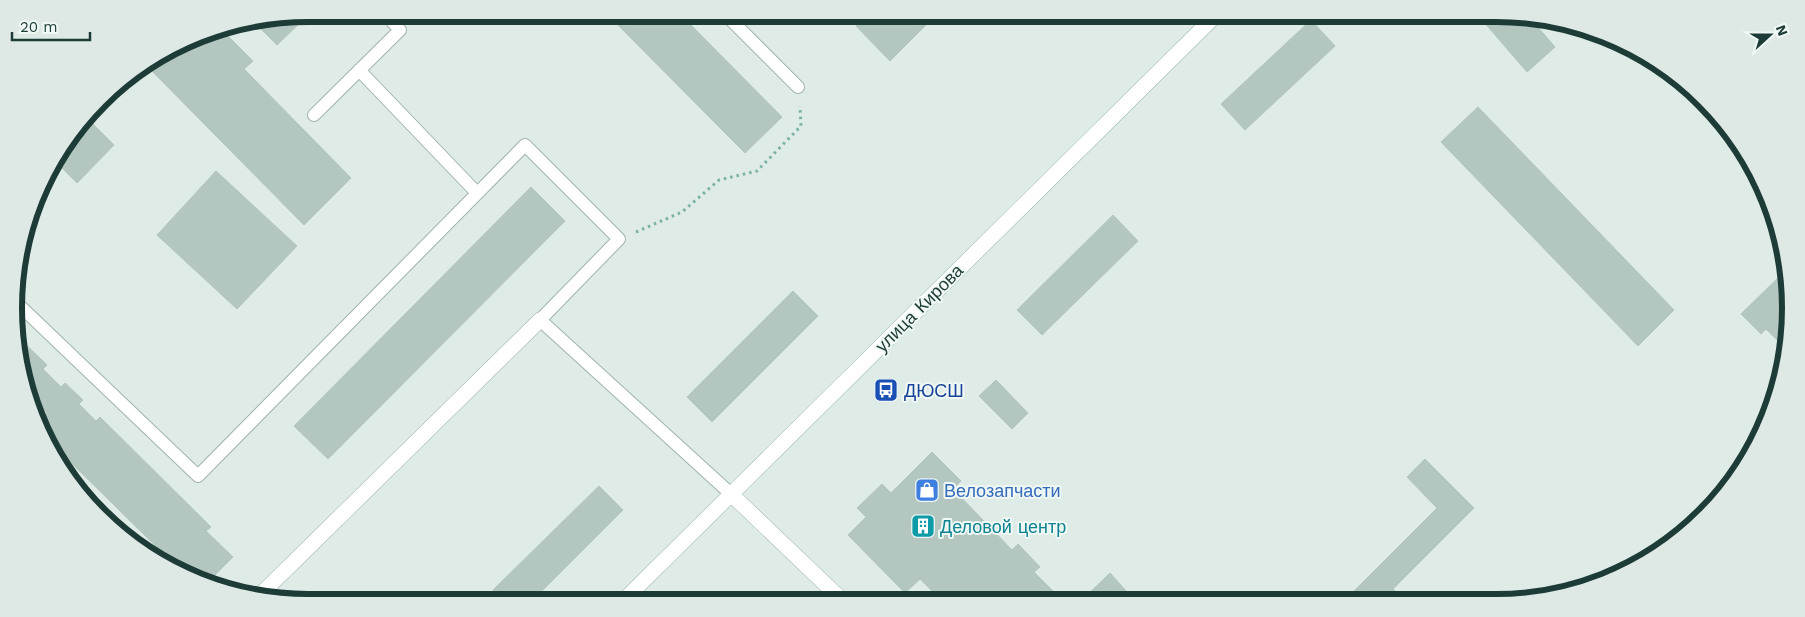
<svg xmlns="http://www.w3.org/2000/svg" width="1805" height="617" viewBox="0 0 1805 617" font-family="'Work Sans',sans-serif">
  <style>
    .building { fill: #b3c6c0; stroke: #b0c5be }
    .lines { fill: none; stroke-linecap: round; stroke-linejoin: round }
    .lane-casing { stroke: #a1b3ae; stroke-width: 14 }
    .street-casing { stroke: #a1b3ae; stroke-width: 16 }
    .secondary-casing { stroke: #9cb8b0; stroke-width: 16 }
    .path { stroke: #7cb1a5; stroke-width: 3; stroke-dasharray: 2.5 4; stroke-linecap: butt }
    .lane { stroke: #fff; stroke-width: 12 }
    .street { stroke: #fff; stroke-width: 15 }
    .secondary { stroke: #fff; stroke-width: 15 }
    .labels { text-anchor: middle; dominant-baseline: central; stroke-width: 4; stroke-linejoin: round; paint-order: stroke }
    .street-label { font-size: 18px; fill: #1e3c37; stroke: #eff8f4 }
    .transit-label { font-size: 18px; fill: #164399; stroke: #eff8f4; text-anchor: start }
    .shop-label { font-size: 18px; fill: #366cbe; stroke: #eff8f4; text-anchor: start }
    .culture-label { font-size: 18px; fill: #0d838f; stroke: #eff8f4; text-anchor: start }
    .rim { fill: none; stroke: #1e3c37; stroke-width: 6 }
  </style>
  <rect width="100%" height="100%" fill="#deebe6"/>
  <path class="building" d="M309 14 277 45 256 24 308 14Z
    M607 14H680L782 117 745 153Z
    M869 14H937L890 61 856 26Z
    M1477 14H1496L1530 18 1555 47 1527 72Z
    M1311 20 1335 46 1245 130 1221 104Z
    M223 31 253 61 244 69 351 178 304 225 147 66 196 36Z
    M1478 107 1674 310 1638 346 1441 142Z
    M89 120 114 145 77 183 56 162Z
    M216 171 297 246 237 309 157 235Z
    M531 187 565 221 328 459 294 426Z
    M1113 215 1138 241 1042 335 1017 310Z
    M1782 274 1788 281 1784 347 1766 329 1761 334 1741 314Z
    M793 291 818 316 712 422 687 397Z
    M21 340 47 365 43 369 61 387 65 383 83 400 79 404 96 421 100 417 211 527 206 531 233 557 208 582 179 569 49 441 24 385Z
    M996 380 1028 413 1012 429 979 396Z
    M932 452 961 481 953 489 1012 550 1018 544 1040 567 1034 572 1053 591 1043 602H943L920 579 905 593 848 535 866 517 857 508 882 484 891 493Z
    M1425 459 1474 508 1393 589 1405 601H1344L1437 508 1407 477Z
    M599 486 623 510 530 603H505L493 590Z
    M1110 573 1136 602H1080Z"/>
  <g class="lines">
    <g class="lane-casing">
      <path id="lane" d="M725 14 798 87
        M359 70 477 193
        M314 115 400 30 385 14
        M19 305 198 476 525 145 619 239 540 320 731 494"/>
    </g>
    <g class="street-casing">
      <path id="street" d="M731 494 844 602
        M258 597 540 320"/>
    </g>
    <g class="secondary-casing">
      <path id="secondary" d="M621 603 1217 14"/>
    </g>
    <path class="path" d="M636 232 682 212 719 180 757 171 801 126 800 106"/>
    <use href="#lane" class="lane"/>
    <use href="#street" class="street"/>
    <use href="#secondary" class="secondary"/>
  </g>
  <defs>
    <g id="bus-square" transform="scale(1.25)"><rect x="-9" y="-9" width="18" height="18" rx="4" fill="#1a4fb4" stroke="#eff8f4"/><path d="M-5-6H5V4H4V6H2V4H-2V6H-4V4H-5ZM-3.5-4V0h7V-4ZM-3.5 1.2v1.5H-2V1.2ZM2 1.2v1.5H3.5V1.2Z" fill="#fff"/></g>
    <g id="shop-square" transform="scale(1.25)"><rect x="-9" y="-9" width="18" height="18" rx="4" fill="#3f7fe0" stroke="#eff8f4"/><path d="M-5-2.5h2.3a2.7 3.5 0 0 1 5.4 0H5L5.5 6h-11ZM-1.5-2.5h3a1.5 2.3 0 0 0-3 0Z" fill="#fff"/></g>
    <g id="building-square" transform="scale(1.25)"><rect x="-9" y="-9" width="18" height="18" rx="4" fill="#0f9aa8" stroke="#eff8f4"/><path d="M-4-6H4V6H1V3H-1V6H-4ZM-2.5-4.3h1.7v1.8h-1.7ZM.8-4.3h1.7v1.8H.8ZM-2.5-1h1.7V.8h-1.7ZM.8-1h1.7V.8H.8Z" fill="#fff"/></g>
  </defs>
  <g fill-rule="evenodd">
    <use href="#bus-square" x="886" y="390"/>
    <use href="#shop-square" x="927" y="490"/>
    <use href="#building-square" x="923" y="526"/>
  </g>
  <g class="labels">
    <g class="street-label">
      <text transform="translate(919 308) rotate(-45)">улица Кирова</text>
    </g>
    <g class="transit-label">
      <text x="904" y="390">ДЮСШ</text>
    </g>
    <g class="shop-label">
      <text x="944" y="490">Велозапчасти</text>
    </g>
    <g class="culture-label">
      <text x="940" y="526">Деловой центр</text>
    </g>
  </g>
  <path d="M0 0H1805V617H0ZM308 22H1496A286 286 0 0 1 1782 308V308A286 286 0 0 1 1496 594H308A286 286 0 0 1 22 308V308A286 286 0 0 1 308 22Z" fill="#dee9e5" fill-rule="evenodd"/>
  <path class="rim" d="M308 22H1496A286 286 0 0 1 1782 308V308A286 286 0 0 1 1496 594H308A286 286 0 0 1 22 308V308A286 286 0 0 1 308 22Z"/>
  <g transform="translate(1770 35) rotate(69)" stroke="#eff8f4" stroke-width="4" paint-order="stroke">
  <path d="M0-4L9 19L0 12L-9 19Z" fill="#1e3c37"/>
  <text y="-8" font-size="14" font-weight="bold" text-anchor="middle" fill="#1e3c37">N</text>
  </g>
  <path d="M12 32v8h78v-8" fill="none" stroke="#1e3c37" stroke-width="2.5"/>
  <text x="20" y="32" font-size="15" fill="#1e3c37" stroke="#eff8f4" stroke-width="4" paint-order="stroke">20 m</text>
</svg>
